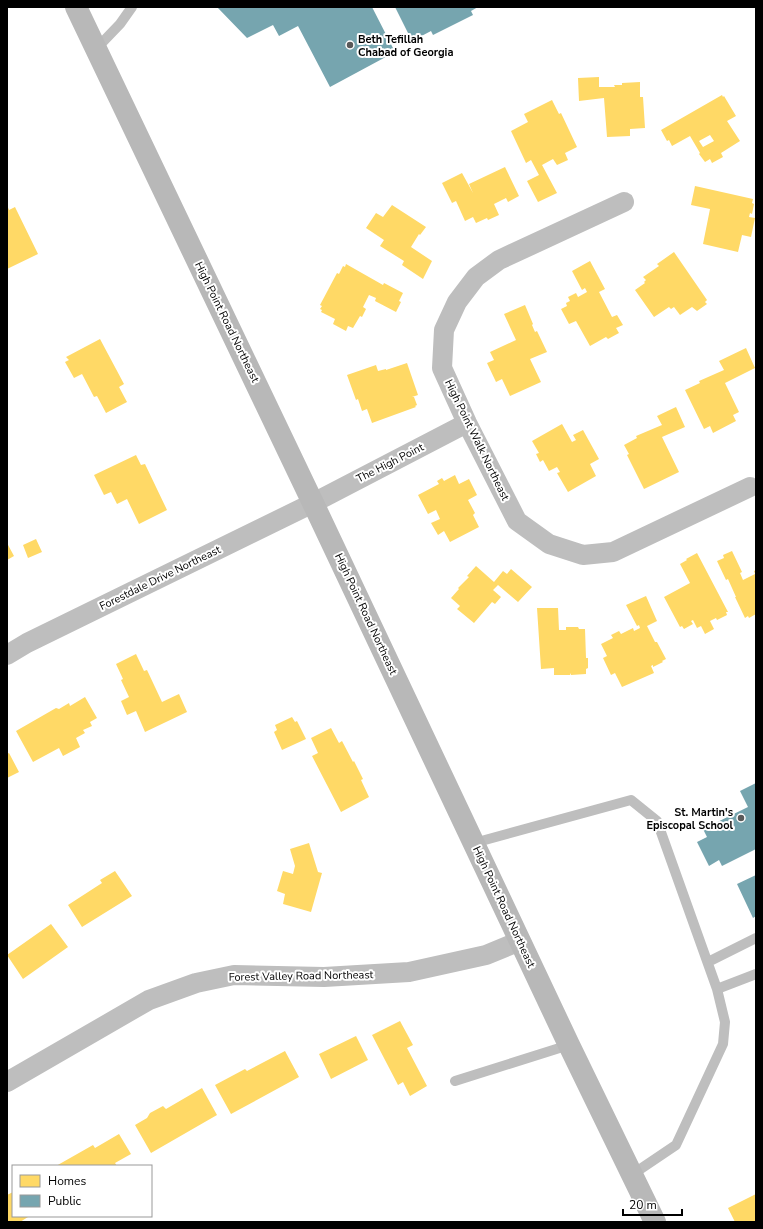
<svg xmlns="http://www.w3.org/2000/svg" width="763" height="1229" viewBox="0 0 763 1229" font-family="'Nunito Sans',sans-serif">
  <style>
    .homes { fill: #ffd966; fill-rule: evenodd }
    .public { fill: #76a5af }
    .lines { fill: none; stroke-linecap: round; stroke-linejoin: round }
    .lane { stroke: #bebebe; stroke-width: 10 }
    .street { stroke: #bebebe; stroke-width: 20 }
    .secondary { stroke: #b8b8b8; stroke-width: 22 }
    .poi-dot { fill: #595959; stroke: #fff; stroke-width: 1.5 }
    .labels { text-anchor: middle; dominant-baseline: central; stroke-width: 4; stroke-linejoin: round; paint-order: stroke }
    .poi-label { font-size: 11px; font-weight: bold; fill: #000; stroke: #fff; text-anchor: start }
    .street-label { font-size: 11px; fill: #000; stroke: #fff }
  </style>
  <rect width="100%" height="100%" fill="#fff"/>
  <path class="homes" d="M599 77V87H615L614 85H622V83L640 82V97H643L645 128 630 129V136L607 137 604 98 579 101 578 78Z
    M722 95 723 97 724 96 736 116 727 121 740 141 721 153 723 157 712 163 710 159 705 162 699 154 700 153 690 136 672 146 669 140 667 141 661 130ZM710 135 714 141 703 147 699 141Z
    M552 100 559 114 561 113 577 147 565 153 568 160 557 165 553 159 542 165 557 193 538 202 527 181 539 175 531 160 526 163 511 131 528 122 524 114Z
    M505 167 519 196 508 202 506 198 494 204 499 215 488 220 487 218 476 223 473 217 465 221 456 201 452 203 442 183 462 173 473 193 469 184Z
    M695 186 753 199 752 203 754 204 752 214 750 213 749 217 755 218 751 237 742 235 738 252 703 244 710 209 691 205Z
    M7 205 9 210 15 207 38 254 7 269Z
    M392 205 426 227 420 235 419 234 411 247 432 261 423 279 402 265 404 261 380 246 384 240 366 228 376 213 383 217Z
    M674 252 707 300 705 302 707 304 697 311 692 307 680 315 674 307 671 309 669 307 654 317 635 290 645 283 644 282 646 280 643 277 659 266 657 264Z
    M590 261 605 289 599 292 612 317 617 315 623 325 616 328 619 333 608 339 606 337 590 346 576 321 569 324 561 309 567 306 566 303 570 301 568 297 576 293 578 297 587 292 585 288 582 290 572 271Z
    M346 264 383 285 384 283 403 293 399 301 401 302 396 312 375 301 376 298 369 295 363 307 366 309 362 317 360 316 353 328 348 326 346 331 333 324 335 319 321 312 322 310 320 309 322 306 320 305 337 273 339 274 343 266 345 267Z
    M525 305 533 324 532 325 535 332 537 331 547 352 530 359 541 382 510 396 502 379 496 382 487 363 494 360 490 352 516 340 504 314Z
    M100 339 124 384 119 387 127 402 106 413 97 396 94 397 82 374 74 378 65 362 69 360 66 357Z
    M746 348 755 368 725 383 739 412 733 415 736 421 713 433 710 426 704 429 685 390 700 383 699 381 724 370 719 361Z
    M407 363 418 395 412 397H414L417 405 415 406 416 407 372 423 367 409 362 411 358 399 356 400 347 375 376 365 378 371 386 369V370Z
    M676 407 685 427 662 437 679 472 644 489 627 455 629 454 624 445 637 438 636 436 662 425 657 416Z
    M562 424 572 442 576 440 573 435 583 430 599 459 590 464 596 476 568 492 557 473 560 472 557 467 549 471 543 460 540 462 536 454 539 453 532 441Z
    M136 455 141 465 145 464 167 510 139 524 127 499 117 504 111 492 104 495 94 475Z
    M455 475 459 484 469 479 477 495 468 500 475 513 473 515 479 527 450 542 444 531 438 535 431 523 440 519 436 510 428 514 418 495 439 484 437 481 442 478 444 481Z
    M36 539 42 552 28 558 23 545Z
    M7 543 14 556 7 560Z
    M732 551 742 572 740 573 743 580 755 574 754 571 756 570V614L749 618 748 616 745 618 735 597H736L728 579 726 580 717 561 724 558 723 555Z
    M697 553 728 612H726L727 615 717 620 716 618 710 621 714 629 705 634 701 626 697 628 693 620 691 621 693 624 684 629 682 626 680 627 664 597 690 583 680 564 687 560 686 559Z
    M476 566 494 582 503 571 507 574 511 569 532 587 518 602 498 585 493 590 501 597 495 604 492 602 474 623 457 609 460 606 451 598 459 589 458 588 469 577 467 576Z
    M646 596 657 621 647 626 655 642H657L666 659 662 661 663 662 653 667V665L651 666 654 673 622 687 615 673 611 675 603 658 607 656 601 644 613 638 611 635 619 631 621 634 633 628 634 631 640 628 639 625 637 626 626 605Z
    M537 608H558L559 630H566V627H578L579 629H585L586 658H588V668L586 669V674L571 675 570 673V675H554V668L541 669Z
    M136 654 144 671 147 670 162 702 179 694 187 712 145 732 136 711 127 715 121 701 129 697 121 680 123 679 116 664Z
    M85 697 97 718 90 722 92 726 83 730 85 733 76 738 80 747 63 756 59 748 33 762 16 731 56 708 59 709 69 703 70 706Z
    M292 717 295 722 297 721 306 739 282 750 274 732 277 730 275 725Z
    M331 728 339 743 342 741 353 762 354 761 363 779 361 780 369 797 341 812 312 756 318 753 311 738Z
    M9 753 19 772 7 778V754Z
    M309 843 318 872 322 873 311 912 283 904 285 894 277 891 283 871 293 874 295 866 290 849Z
    M115 871 132 896 82 927 68 905 102 883 100 880Z
    M51 924 68 947 23 979 7 955Z
    M400 1021 413 1045 407 1048 427 1086 410 1096 403 1082 398 1085 372 1035Z
    M356 1036 368 1060 331 1079 319 1054Z
    M285 1051 299 1077 231 1114 215 1085 245 1069 247 1071Z
    M202 1088 217 1115 151 1153 135 1125 147 1118 150 1113 163 1106 166 1109Z
    M119 1134 131 1154 115 1163 117 1166H56L93 1145 95 1148Z
    M13 1192V1216H28V1217L20 1222H7V1195Z
    M756 1194V1222H735L728 1208Z"/>
  <path class="public" d="M217 7H372L395 52 330 87 298 26 279 36 273 25 247 38Z
    M395 7H478L471 11 473 15 433 35 431 31 412 41Z
    M756 783V849L722 866 719 860 709 866 697 842 707 837 703 829 748 807 740 791Z
    M756 875V916L753 918 737 884Z"/>
  <g class="lines">
    <path class="lane" d="M96 49 120 24 132 7
      M474 843 631 800 657 821 717 989 725 1022 723 1044 676 1145 633 1174
      M708 962 756 938
      M717 989 756 974
      M455 1081 569 1045"/>
    <path class="street" d="M624 202 499 260 476 277 457 302 444 330 442 368 467 423 517 521 549 544 583 555 613 552 750 487
      M7 655 27 643 313 503 467 423
      M7 1082 149 1000 196 983 234 975 324 977 409 972 486 955 520 941"/>
    <path class="secondary" d="M76 7 313 503 569 1045 655 1222"/>
  </g>
  <g class="poi-dot">
    <circle cx="350" cy="45" r="4"/>
    <circle cx="741" cy="818" r="4"/>
  </g>
  <g class="labels">
    <g class="poi-label">
      <text x="358" y="39">Beth Tefillah<tspan x="358" dy="13">Chabad of Georgia</tspan></text>
      <text x="733" y="812" text-anchor="end">St. Martin's<tspan x="733" dy="13">Episcopal School</tspan></text>
    </g>
    <g class="street-label">
      <text transform="translate(227 322) rotate(64)">High Point Road Northeast</text>
      <text transform="translate(477 440) rotate(64)">High Point Walk Northeast</text>
      <text transform="translate(390 463) rotate(-27)">The High Point</text>
      <text transform="translate(160 578) rotate(-26)">Forestdale Drive Northeast</text>
      <text transform="translate(366 614) rotate(65)">High Point Road Northeast</text>
      <text transform="translate(504 907) rotate(65)">High Point Road Northeast</text>
      <text transform="translate(301 976) rotate(-1)">Forest Valley Road Northeast</text>
    </g>
  </g>
  <rect width="763" height="1229" fill="none" stroke="#000000" stroke-width="16"/>
  <rect x="12" y="1165" width="140" height="52" fill="#ffffff" stroke="#999999"/>
  <rect x="20" y="1175" width="20" height="12" fill="#ffd966" stroke="#999999"/>
  <text x="48" y="1185" font-size="12" fill="#000000">Homes</text>
  <rect x="20" y="1195" width="20" height="12" fill="#76a5af" stroke="#999999"/>
  <text x="48" y="1205" font-size="12" fill="#000000">Public</text>
  <path d="M623 1209v6h59v-6" fill="none" stroke="#000000" stroke-width="2"/>
  <text x="629" y="1209" font-size="12" fill="#000000" stroke="#ffffff" stroke-width="3" paint-order="stroke">20 m</text>
</svg>
